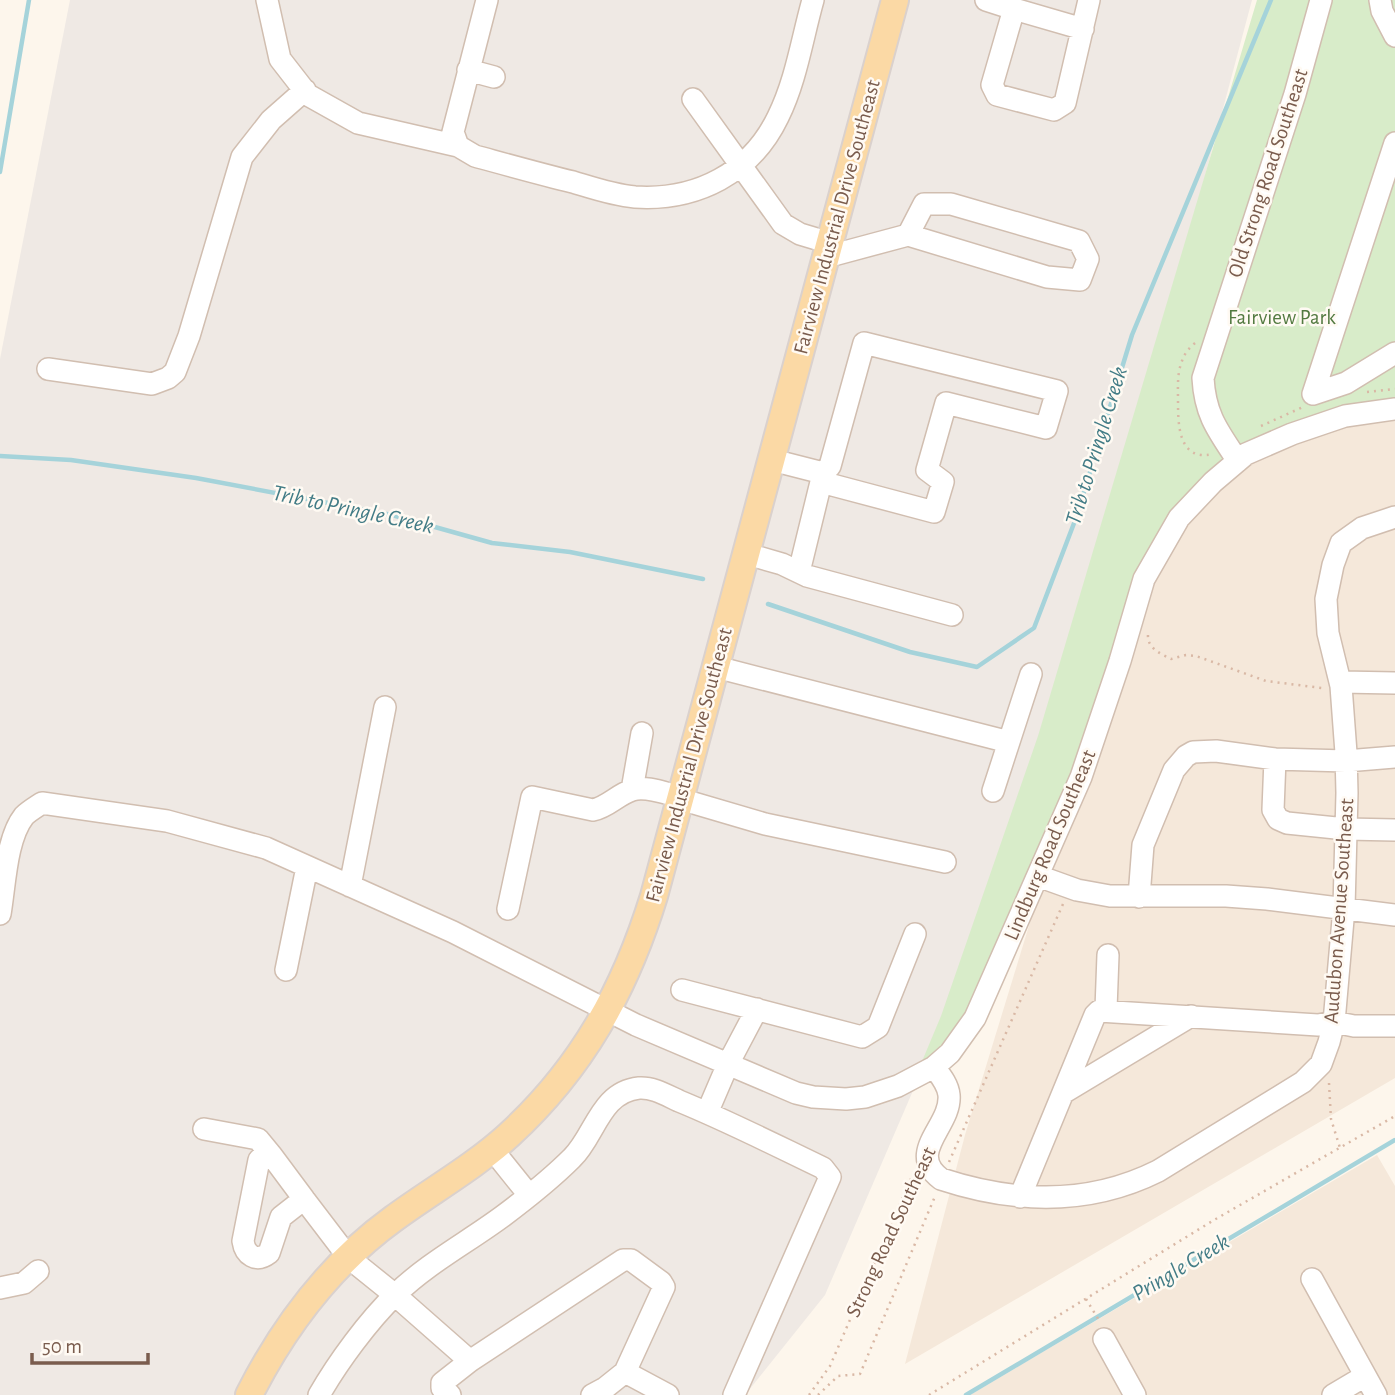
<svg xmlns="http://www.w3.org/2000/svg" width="1395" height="1395" viewBox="0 0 1395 1395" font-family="'Alegreya Sans',sans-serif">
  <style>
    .residential { fill: #f5e8da }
    .industrial { fill: #efe9e4 }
    .green { fill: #d8ecc9 }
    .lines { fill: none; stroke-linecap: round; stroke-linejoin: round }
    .stream { stroke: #a5d3da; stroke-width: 4.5 }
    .minor-casing { stroke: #d1beb0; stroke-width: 24 }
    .major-casing { stroke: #dad1cd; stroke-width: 30 }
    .path { stroke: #d9b8a5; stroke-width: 2.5; stroke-dasharray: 2 5; stroke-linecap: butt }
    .minor { stroke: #fff; stroke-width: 21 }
    .major { stroke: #fbd9a5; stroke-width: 26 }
    .labels { text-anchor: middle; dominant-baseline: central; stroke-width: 5; stroke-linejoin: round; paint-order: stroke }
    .street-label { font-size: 21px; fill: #7a5c4d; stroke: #fffaf3 }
    .park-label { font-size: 21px; fill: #537a41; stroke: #fffaf3 }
    .water-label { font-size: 23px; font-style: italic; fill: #437c86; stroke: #fffaf3 }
  </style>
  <rect width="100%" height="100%" fill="#fdf6ec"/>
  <path class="residential" d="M1312 0H1395V1078L905 1364 965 1135Z
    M1377 1155 1395 1186V1395H970Z"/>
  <path class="industrial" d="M70 0H1252L1039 798 825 1295 745 1395H0V359Z"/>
  <path class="green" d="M1257 0H1395V409L1246 454 1179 518 983 1002 915 1078 941 1016 1038 736Z"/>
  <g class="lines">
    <path class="stream" d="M0 172 29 0
      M0 456 71 460 196 478 392 515 492 543 570 552 703 579
      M768 604 910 652 977 667 1034 628 1076 518 1132 335 1271 0
      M966 1395 1395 1140"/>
    <g class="minor-casing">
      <path id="minor" d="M267 0 280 59 308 95 358 123 458 146
        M487 0 453 132 458 146 475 156C508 165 540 174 573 182 593 188 613 195 635 197 697 201 751 173 778 117 796 81 802 39 813 0
        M986 0 1014 9 992 85 997 95 1054 110 1065 103 1089 0
        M1380 0 1382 11 1395 36
        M1014 9 1083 29
        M468 70 494 77
        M693 99 783 224 800 234 830 243
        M826 257 908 235 924 204H951L1079 241 1088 259 1080 280 1047 277 908 235
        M48 369 152 384 168 378 175 372 189 336 242 157 271 120 305 90
        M1313 394 1395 143
        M1313 394 1346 383 1395 353
        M772 460 823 473
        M1238 461C1218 431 1205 415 1203 378L1295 94 1321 0
        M747 554 782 564 807 576 952 615
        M799 572 821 482 823 473 830 466 864 343 1057 391 1046 428 946 403 927 470 943 482 934 512 821 482
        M716 667 1009 742
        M1341 682 1395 683
        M1275 759 1273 810 1278 819 1287 823 1346 829 1395 830
        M632 790 642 733
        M993 791 1031 674
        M680 799 765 824 945 862
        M1038 876 1077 890 1110 896H1226L1267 899 1395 915
        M350 886 385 707
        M1139 897 1143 845 1174 770 1186 756 1193 752 1216 751 1275 759 1346 761 1395 757
        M508 909 532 797 593 810C608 807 617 795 632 790 646 785 667 794 681 797
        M0 914C5 885 6 839 24 816 29 811 36 807 42 803L167 821 266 848 453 932 636 1025 796 1093 813 1097 846 1099 865 1097 898 1086 934 1067 950 1053 975 1018 1081 777 1120 661 1144 579 1179 518 1213 482 1246 454 1292 434 1345 416 1395 409
        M286 970 307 867
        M682 990 862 1037 878 1027 915 934
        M1106 1009 1108 955
        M934 1067C940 1075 948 1084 949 1095 952 1126 905 1152 941 1179 1014 1203 1088 1206 1158 1171L1303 1082 1321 1064 1329 1042 1334 1022 1344 908 1347 793 1346 753 1341 686 1328 633 1326 599 1333 565 1341 543 1362 528 1395 517
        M1063 1093 1191 1016
        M707 1113 728 1064 757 1009
        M204 1129 258 1139 272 1156
        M492 1149 529 1195
        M1020 1197 1095 1015 1099 1011 1318 1025 1334 1022 1354 1026H1395
        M304 1199 272 1156 262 1157 259 1160 243 1241C245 1255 256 1263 269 1253L281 1217 304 1199 349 1258 395 1295 470 1361
        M1312 1279 1376 1395
        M0 1288 24 1283 38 1271
        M1104 1339 1135 1395
        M625 1372 668 1395
        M319 1395C338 1362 368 1321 396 1294 428 1263 468 1242 503 1216 527 1198 551 1179 572 1158 595 1136 600 1092 639 1088 653 1087 666 1095 679 1101 728 1121 775 1145 823 1168L830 1177 734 1395
        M450 1395 442 1388V1383L470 1361 623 1260H631L661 1282 664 1287 625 1372 605 1388 592 1395
        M1333 1395 1365 1376"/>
    </g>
    <g class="major-casing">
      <path id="major" d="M249 1395C283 1328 331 1264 393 1219 431 1191 474 1167 509 1135 582 1068 625 990 654 896L895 0"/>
    </g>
    <path class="path" d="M1195 343C1189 348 1184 354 1182 361 1177 373 1178 387 1178 400 1178 424 1178 462 1213 454
      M1367 392 1395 389
      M1261 426 1303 407
      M1148 635C1147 648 1161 654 1171 659L1186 655 1196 656 1266 681 1322 688
      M1329 1083 1331 1119 1340 1148
      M949 1162 1063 904
      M1086 1299 1100 1322
      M809 1395 830 1366 913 1174
      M818 1395 838 1376 860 1374 936 1194
      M929 1395 1214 1220 1395 1116"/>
    <use href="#minor" class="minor"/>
    <use href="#major" class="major"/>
  </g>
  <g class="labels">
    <g class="street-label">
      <text transform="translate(1268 173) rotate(-72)">Old Strong Road Southeast</text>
      <text transform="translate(837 217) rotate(-75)">Fairview Industrial Drive Southeast</text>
      <text transform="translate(689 765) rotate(-75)">Fairview Industrial Drive Southeast</text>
      <text transform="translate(1050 845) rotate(-67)">Lindburg Road Southeast</text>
      <text transform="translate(1339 911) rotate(-86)">Audubon Avenue Southeast</text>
      <text transform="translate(891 1232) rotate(-65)">Strong Road Southeast</text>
    </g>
    <g class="park-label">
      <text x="1282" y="317">Fairview Park</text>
    </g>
    <g class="water-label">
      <text transform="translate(1097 446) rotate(-73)">Trib to Pringle Creek</text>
      <text transform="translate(353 510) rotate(12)">Trib to Pringle Creek</text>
      <text transform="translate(1181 1268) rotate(-31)">Pringle Creek</text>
    </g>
  </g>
  <path d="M32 1353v10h116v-10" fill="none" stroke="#7a5c4d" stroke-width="3.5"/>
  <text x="42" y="1353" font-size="21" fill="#7a5c4d" stroke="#fffaf3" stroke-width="5" paint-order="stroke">50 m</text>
</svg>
